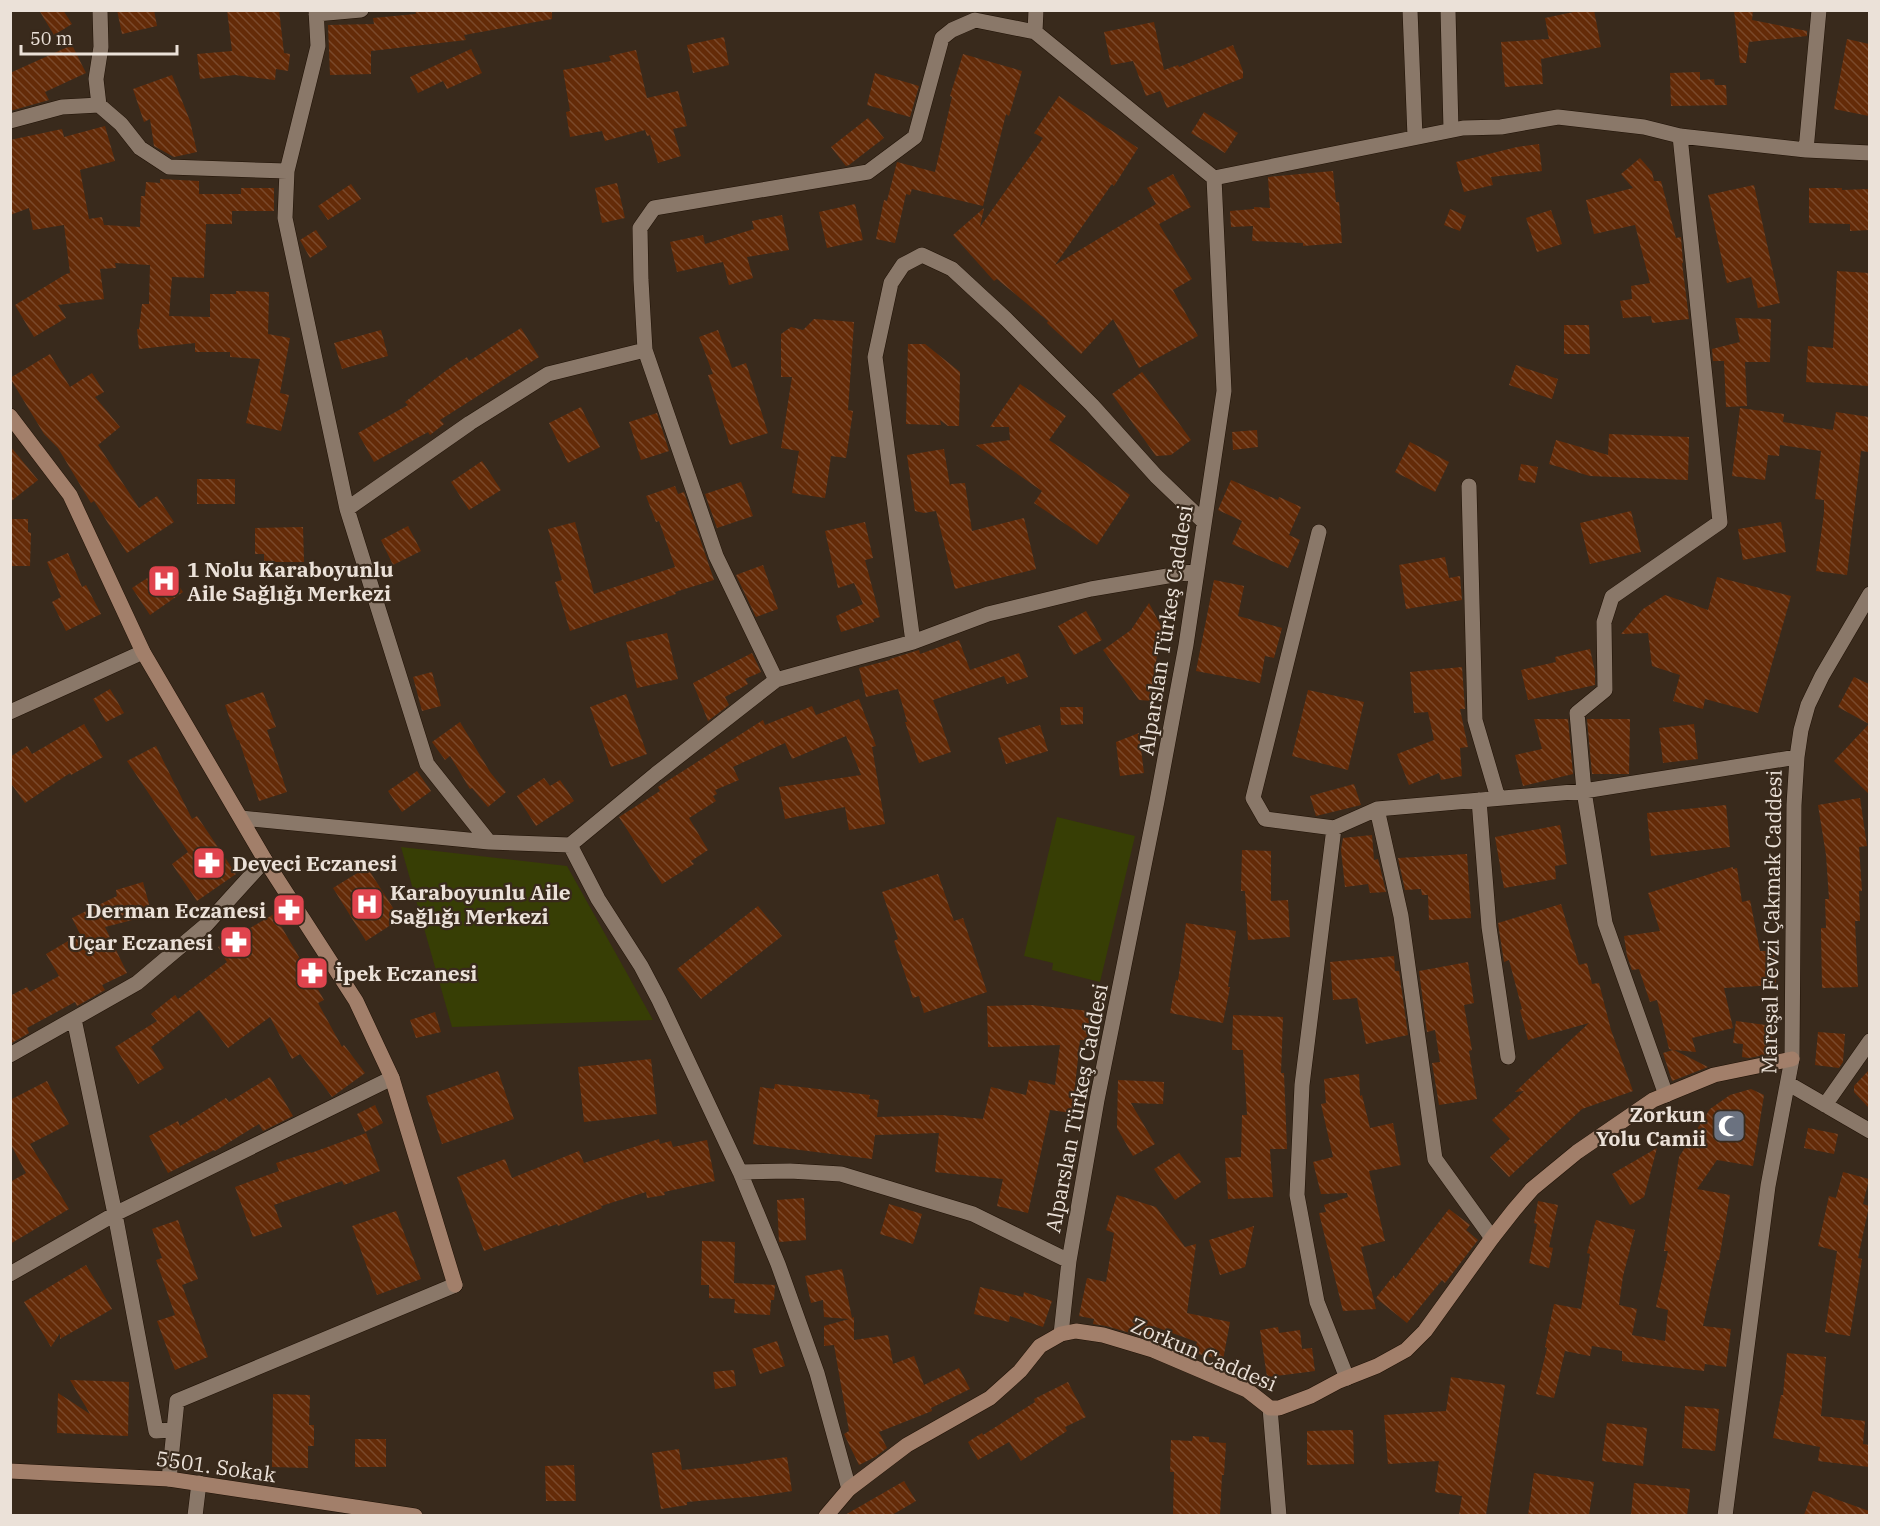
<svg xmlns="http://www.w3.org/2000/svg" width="1880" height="1526" viewBox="0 0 1880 1526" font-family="'IBM Plex Serif',serif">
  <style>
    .green { fill: #373e05 }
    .building { fill: url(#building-back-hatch) }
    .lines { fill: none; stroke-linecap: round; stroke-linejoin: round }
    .street-casing { stroke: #201206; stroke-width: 16 }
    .secondary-casing { stroke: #201206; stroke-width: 16 }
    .street { stroke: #8a7869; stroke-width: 15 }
    .secondary { stroke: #a27f6a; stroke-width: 15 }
    .labels { text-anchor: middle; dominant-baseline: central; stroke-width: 4.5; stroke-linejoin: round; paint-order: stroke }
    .poi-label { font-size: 21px; font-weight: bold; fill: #ebe1d8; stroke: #392a1c; text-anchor: start }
    .street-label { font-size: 21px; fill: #ebe1d8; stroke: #392a1c }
  </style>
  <defs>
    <pattern id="building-back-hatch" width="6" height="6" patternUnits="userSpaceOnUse" patternTransform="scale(1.5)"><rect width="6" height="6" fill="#642b08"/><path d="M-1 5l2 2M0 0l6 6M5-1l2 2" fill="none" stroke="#7a492b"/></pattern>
  </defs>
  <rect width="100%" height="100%" fill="#392a1c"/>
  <path class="green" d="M1057 817 1135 836 1100 982 1052 970 1053 963 1024 956Z
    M401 847 567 866 653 1020 452 1027Z"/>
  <path class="building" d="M39 10H63L72 24 54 35Z
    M117 10H154L157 26 122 34Z
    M227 10H279L284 53 290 54 288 71 276 69 275 80 235 75 200 79 197 54 232 51Z
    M415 10H552V19L464 35 466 40 371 51V74L330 75 328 25 374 24 373 18 416 14Z
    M1583 10H1594L1601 47 1541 59 1543 84 1505 87 1501 42 1549 39 1545 18Z
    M1734 10H1753L1752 20 1807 31V36L1749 42 1746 63H1740Z
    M1154 22 1164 70 1178 65 1179 67 1233 45 1243 71V78L1167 108 1160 91 1146 96 1133 61 1111 65 1104 32Z
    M724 37 729 65 693 73 687 45Z
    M1847 39 1869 44V116L1834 109Z
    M72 45 86 73 45 92 49 100 10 111V73Z
    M471 49 482 73 447 89 443 81 418 93 410 77Z
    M636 50 647 98 678 91 687 126 673 129 681 156 658 163 650 135 647 136 645 130 605 141 602 131 570 137 566 112 570 111 563 70 611 61 609 56Z
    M963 54 1022 71 1009 116 1006 114 983 206 912 189 910 195 906 194 895 243 876 239 884 200 887 201 897 162 935 172 952 97 950 96Z
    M1700 72V80L1714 79 1715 85H1726L1727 105 1671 106 1670 73Z
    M875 73 919 86 910 117 867 105Z
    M172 75 190 121 197 152 174 157 154 146 150 119 144 122 133 89Z
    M1059 96 1138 148 1114 186 1112 184 1055 265 1156 204 1147 188 1173 174 1191 207 1159 224 1192 279 1173 290 1198 336 1139 368 1113 319 1081 354 1047 323 1048 321 997 279 994 281 953 235 984 208 980 227 1043 138 1034 133Z
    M1204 112 1238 133 1225 153 1191 133Z
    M868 118 884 138 849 165 846 166 831 147Z
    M105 126 115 161 80 170 89 219 102 217 104 225 140 227 141 196H145L146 182 160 183V179L199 181V194H241V188H274V211H232V224H206L204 278 172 277 169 316 210 317V294H236V291L269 292 268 334 290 338 280 393 289 395 281 431 246 423 260 359 230 357V352H195V343L139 349 137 329H139L142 304H149L150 265 115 263 116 268 100 269 104 299 58 305 66 318 34 337 15 305 66 274 70 273 64 225 33 230 29 208 10 215V140L62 129 64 137Z
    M1539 144 1542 171 1491 177 1493 185 1464 192 1456 162 1517 147Z
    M1640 158 1652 172 1654 181H1661L1676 238 1681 237 1683 263H1682L1689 319 1652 323 1651 316 1623 318 1620 301 1632 299 1631 286 1650 283 1635 225 1594 234 1586 200 1633 188 1621 174Z
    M1333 171 1336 202H1339L1342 243 1303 246V243L1252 241 1253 226 1231 227 1230 211 1254 209V207L1270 208 1268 177Z
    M617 183 625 218 602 223 595 188Z
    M351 184 361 199 328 220 318 206Z
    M1754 185 1780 303 1758 308 1751 277 1727 283 1708 195Z
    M1809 188H1842V190L1869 189V230L1850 231V224L1809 223Z
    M855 204 863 240 827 248 819 212Z
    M1450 209 1466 216 1460 231 1444 225Z
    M1551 210 1562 244 1537 252 1526 218Z
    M782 215 789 250 747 257 753 278 729 285 723 262 677 272 670 242 703 235 705 244 754 229 752 221Z
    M316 230 327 247 310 258 300 240Z
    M1837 271 1869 273V386L1806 382 1808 346 1833 348Z
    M1735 318 1771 319 1770 362H1745L1747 406 1726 407 1724 361H1713L1712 349 1740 342Z
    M814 319 854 322 848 410 853 411 846 458 831 456 825 498 792 493 799 451 781 448 792 377H781V334L791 327 803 330Z
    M1564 325H1589L1590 354H1564Z
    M521 328 539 357 440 420 444 424 430 435 428 432 374 462 358 433 408 405 405 402 447 370 467 357 469 361Z
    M381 330 388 356 342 369 334 343Z
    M718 330 732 368 746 363 768 433 730 445 708 375 713 374 699 337Z
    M908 344H925L960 372 959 426H948L940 420 941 425 906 424Z
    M50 354 70 387 92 373 104 392 95 397 120 427 98 445 139 508 157 496 174 522 127 553 94 501 91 503 58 448 44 434 10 378Z
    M1516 365 1558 379 1552 399 1509 385Z
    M1142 372 1191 440 1171 455 1156 456 1112 394Z
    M1020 384 1066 416 1049 440 1130 495 1097 545 1034 503 1042 491 976 445 1010 440 1009 427H990Z
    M581 407 600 447 568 463 549 423Z
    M1740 408 1784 414 1783 422 1833 430 1836 412 1869 417V452L1861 451 1847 575 1816 571 1824 513V500L1815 499 1821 451 1780 445 1779 456 1768 455 1765 480 1732 476Z
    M657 413 669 451 641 460 629 422Z
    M1257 430 1258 447 1233 450 1232 432Z
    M1609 434 1689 437 1688 480 1590 476 1549 464 1556 440 1608 455Z
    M1410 442 1449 462 1435 492 1395 472Z
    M10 446 38 480 10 502Z
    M944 449 950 486 951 484 965 483 972 531 1024 518 1036 569 955 589 936 511 924 513 915 511 907 455Z
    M482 461 501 490 469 510 451 482Z
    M1521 464 1538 467 1535 483 1518 480Z
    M197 479H235V504H197Z
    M1231 480 1278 500 1279 497 1301 507 1289 535 1300 540 1288 568 1232 544 1242 521 1218 510Z
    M741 482 753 516 717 528 705 494Z
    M675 486 678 494 684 492 714 580 675 592 676 594 570 631 555 582 562 580 548 529 575 522 594 594 675 567 659 521 656 522 646 496Z
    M1631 511 1641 552 1590 564 1580 523Z
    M10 519H28V532L31 533 30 566H10Z
    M865 522 873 558 865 560 880 617 873 619 874 622 841 632 836 616 863 604 854 583 838 588 825 531Z
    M1781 522 1786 552 1743 560 1738 529Z
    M408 526 421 551 393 565 381 540Z
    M303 527 304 562H264V554H255V528Z
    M68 553 82 587 86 585 101 614 66 631 52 602 61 597 47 562Z
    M1445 557 1449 578 1460 576 1462 600 1406 609 1399 565Z
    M763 565 778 609 756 617 736 575Z
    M166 566 183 592 150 615 132 588Z
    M1717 577 1791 596 1758 713 1705 699 1703 709 1673 701 1680 675 1652 666 1648 633 1621 634 1643 609 1665 595 1708 610Z
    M1214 580 1244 586 1238 616 1282 628 1274 658 1265 656 1260 683 1196 671Z
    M1149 603 1162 628 1152 684 1155 685 1154 701 1139 700 1103 650 1131 630Z
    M1086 611 1102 640 1074 655 1058 626Z
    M667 633 678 679 637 688 626 642Z
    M959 640 970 670 1019 653 1028 677 1007 684 1004 676 933 700 951 752 919 763 905 722H907L898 689 866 697 859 668 890 660V659L919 650 920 654Z
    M1590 649 1595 672V685L1528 700 1521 670 1556 662 1555 657Z
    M752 653 761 672 745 679 748 684 725 697 729 705 708 721 693 683Z
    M1462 667 1465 709H1460L1468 747 1460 748 1462 776 1441 780 1439 773 1409 785 1397 754 1434 740 1428 712 1414 713 1410 672Z
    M432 672 441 706 422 711 413 677Z
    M1854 677 1869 684V794L1834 761 1869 724 1838 707Z
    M110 689 124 713 106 722 93 699Z
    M1308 690 1364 702 1348 770 1292 756Z
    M263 692 276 727 267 730 287 792 259 801 239 740H237L225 705Z
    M626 694 647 754 611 767 590 707Z
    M859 699 876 746 872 747 885 824 849 830 845 807 785 819 779 787 861 775 846 736 792 759 785 743 733 767 739 780 715 790 717 794 713 796 716 801 689 818 708 850 691 861 694 864 662 884 619 817 660 791 658 787 763 720 765 725 812 706 816 715Z
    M1060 707H1083V724L1061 725Z
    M1534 719H1568L1573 774 1523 786 1515 755 1542 749Z
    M1587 719H1630L1629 774H1592Z
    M460 722 490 772 506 792 488 807 472 788 470 789 450 756 445 760 432 742Z
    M84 724 103 757 71 775 70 773 25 803 10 782V757L27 746 32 754Z
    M1694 724 1698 759 1663 763 1659 728Z
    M1040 725 1048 751 1006 764 998 738Z
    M1139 733 1144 773 1120 776 1116 742Z
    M156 746 192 819 197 816 236 874 197 901 172 864 188 852 127 761Z
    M417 771 431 791 402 812 388 791Z
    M544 778 550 786 560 780 574 801 536 826 517 796Z
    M1354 784 1361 805 1316 816 1310 796Z
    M1860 798 1867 846 1859 847 1862 891H1859L1860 921H1855L1858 987 1822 988 1821 928H1826L1825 899H1829L1826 855 1818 805Z
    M1726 805 1730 847 1651 856 1647 813Z
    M1560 825 1567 864 1555 866 1556 879 1504 888 1495 837Z
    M1372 835 1374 860 1378 859 1386 892 1370 893 1368 884 1345 887 1341 850 1343 838Z
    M1242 850 1271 851V901L1288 900 1290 937 1248 940 1245 891H1241Z
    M1467 854 1471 918 1429 920 1428 895H1422L1421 889 1405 890 1398 858Z
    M367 867 400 919 366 941 333 888Z
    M1733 867V869L1737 868 1742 902 1750 900 1760 951H1774L1776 985 1724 988 1733 1028 1692 1038 1696 1052 1674 1050 1708 1067 1672 1081 1663 1053 1673 1050 1669 1049 1657 1000 1650 1002 1639 969 1632 970 1627 956 1624 936 1660 931 1648 893Z
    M938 874 954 921 963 918 987 992 924 1013 919 996 913 998 894 941 898 939 882 892Z
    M143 882 152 915 105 927 127 973 102 985 105 990 77 1006 75 1002 27 1028 29 1033 10 1044V996L27 987 30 992 59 976 46 954 80 934 72 918 117 896 116 890Z
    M1561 904 1579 965 1587 963 1592 984 1599 983 1611 1030 1633 1091 1582 1109 1509 1177 1490 1157 1510 1139 1492 1120 1524 1091 1515 1092 1589 1023 1528 1040 1520 1010 1522 1009 1509 960 1504 962 1498 923Z
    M758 906 782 936 701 999 677 969Z
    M274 914 324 1000 318 1003 342 1047 344 1045 365 1073 332 1097 300 1054 292 1059 270 1017 228 1048 199 1010 151 1047 164 1068 138 1084 115 1047 157 1021 151 1014 175 995 178 999 227 962 218 947Z
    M1186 923 1236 931 1228 987H1230L1223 1023 1170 1013 1176 980 1178 981Z
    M1394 956 1395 971H1399L1408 1035 1366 1044 1357 998 1333 1000 1330 962Z
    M1468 962 1474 1003 1464 1005 1472 1050 1469 1051 1477 1099 1439 1105 1432 1063 1440 1062 1435 1030 1427 1032 1419 971Z
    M1032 1005 1090 1011 1087 1040H1080L1072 1113 1050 1110 1028 1213 997 1206 1003 1179 935 1172 939 1133 875 1135 872 1159 753 1144 760 1087 774 1089 775 1084 870 1095 869 1099 879 1100 877 1117 942 1115 983 1119 991 1087 1026 1095 1029 1080 1055 1085 1060 1045 988 1047 987 1006Z
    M435 1012 441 1032 416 1038 410 1020Z
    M1233 1015 1283 1017 1281 1073H1284L1287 1149H1270L1273 1197 1228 1199 1225 1158 1241 1157 1242 1115H1247L1243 1050H1232Z
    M1736 1021 1773 1026 1770 1054 1749 1058 1742 1057 1743 1044 1733 1043Z
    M1818 1032 1845 1034 1843 1062 1839 1068 1815 1065Z
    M651 1059 657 1114 584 1122 578 1067Z
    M1869 1070V1108L1854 1092V1086Z
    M498 1071 514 1119 442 1144 426 1096Z
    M1359 1074 1360 1096 1362 1095 1370 1128 1393 1123 1401 1165 1369 1171 1385 1241 1361 1247 1376 1309 1343 1311 1319 1213 1326 1212 1324 1205 1348 1197 1347 1193 1321 1194 1313 1162 1333 1157 1321 1104 1326 1103 1324 1079Z
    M270 1077 293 1116 263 1131 259 1124 215 1151 214 1150 168 1173 149 1136 178 1121 180 1126 226 1098 229 1102Z
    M1118 1080 1164 1082 1163 1104 1131 1103 1155 1144 1133 1156 1117 1128Z
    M47 1081 69 1124 30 1144 69 1209 10 1244V1182L26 1173 10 1143V1100Z
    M1751 1089 1764 1095 1753 1166 1717 1160 1697 1189 1730 1195 1719 1260H1717L1703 1326 1731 1329 1726 1367 1705 1364 1704 1371 1622 1361V1351L1592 1346 1590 1356 1565 1351 1554 1398 1536 1394 1547 1348 1545 1347 1554 1304 1581 1309 1590 1254 1587 1253 1596 1220 1635 1230 1623 1276 1619 1305 1637 1309 1632 1335 1665 1341 1668 1310 1656 1307 1668 1251H1664L1679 1157 1710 1109 1730 1095Z
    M375 1105 383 1123 365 1132 357 1114Z
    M1808 1128 1838 1134 1834 1154 1804 1148Z
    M366 1133 380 1171 344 1185 342 1181 274 1205 282 1227 253 1237 235 1187 279 1171 276 1163 310 1152 311 1153Z
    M659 1139 660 1144 671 1141 673 1147 707 1140 715 1181 664 1192 665 1195 647 1198 646 1192 601 1206 602 1208 558 1226 557 1224 484 1251 457 1177 505 1159 512 1178 579 1151 584 1163Z
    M1657 1148 1644 1197 1630 1205 1612 1174Z
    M1179 1153 1201 1182 1175 1200 1154 1169Z
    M1843 1172 1869 1179 1863 1204 1869 1206 1858 1258 1862 1259 1850 1336 1825 1332 1837 1251 1818 1246 1829 1196 1836 1198Z
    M1117 1195 1156 1207 1185 1247 1196 1244 1187 1313 1230 1322 1223 1360 1194 1353 1197 1342 1153 1326 1148 1338 1106 1326 1093 1324 1094 1319 1079 1316 1087 1278 1106 1282 1114 1233 1106 1230Z
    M804 1198 806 1240 779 1242 777 1200Z
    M1538 1201 1558 1205 1549 1247 1553 1248 1549 1268 1529 1263 1537 1224 1534 1223Z
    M889 1204 922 1214 913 1244 880 1234Z
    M1449 1209 1470 1225 1466 1230 1478 1240 1445 1283 1442 1280 1407 1323 1376 1298 1394 1275 1395 1279Z
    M396 1211 421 1279 377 1295 352 1226Z
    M178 1220 198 1279 182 1285 208 1357 175 1370 157 1321 175 1315 156 1260 162 1258 152 1229Z
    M1254 1226 1245 1267 1220 1275 1209 1240Z
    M702 1241 735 1242 734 1283 775 1285 774 1300H771L770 1315 734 1313 735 1299 709 1298V1285H701Z
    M86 1265 112 1309 60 1339V1333L51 1347 24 1302Z
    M842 1269 852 1318 854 1317V1340L888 1335 893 1364 914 1356 924 1385 959 1368 970 1389 931 1408 932 1411 879 1432 887 1448 875 1457 859 1465 844 1434 849 1431 834 1345 824 1346V1326L849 1319 824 1317 823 1300 811 1303 805 1276Z
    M980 1287 1023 1297 1024 1292 1052 1301 1043 1327 1010 1316 1009 1322 974 1314Z
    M1278 1327 1279 1333 1300 1330 1302 1349 1312 1348 1315 1371 1267 1377 1260 1330Z
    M777 1341 785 1366 760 1374 752 1349Z
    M1787 1353 1826 1357 1821 1416 1865 1421 1863 1444 1869 1445V1467L1818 1461 1820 1447 1773 1438 1781 1395H1783Z
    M734 1370 736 1386 715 1389 713 1372Z
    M1451 1377 1505 1385 1486 1515H1459L1462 1496 1435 1492 1439 1461 1388 1464 1384 1415 1446 1411Z
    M70 1380 129 1382 128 1436 57 1433 58 1393 90 1414Z
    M1068 1382 1086 1417 1065 1427 1067 1431 1021 1461 1009 1442 978 1460 968 1442 982 1433 983 1435 1035 1402 1034 1399Z
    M273 1394 310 1395 309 1425H314V1446H308V1468L272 1467Z
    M1685 1406 1719 1409 1715 1451 1682 1448Z
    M1607 1423 1647 1428 1643 1466 1602 1461Z
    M1353 1430 1354 1464 1307 1465V1431Z
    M1193 1436 1209 1437V1442L1226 1443 1224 1475H1222L1220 1515H1173L1174 1472H1170L1171 1440 1192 1441Z
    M355 1439H386V1467H355Z
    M679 1449 682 1470 751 1463 750 1462 787 1457 792 1491 759 1496 687 1502V1505L661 1509 652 1453Z
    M574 1465 576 1501H546L545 1466Z
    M1534 1473 1594 1482 1589 1515H1528Z
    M904 1481 916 1501 892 1515H845Z
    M1634 1483 1690 1489 1687 1515H1631Z
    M1813 1491 1869 1511V1515H1804Z"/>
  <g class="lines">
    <g class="street-casing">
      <path id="street" d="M1036 10 1035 32 1214 178 1224 391 1186 645 1157 801 1097 1100 1069 1261 1061 1334
        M1410 10 1415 137
        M1448 10 1451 130
        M316 14 361 10
        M99 105 96 79 101 47 100 10
        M10 121 62 107 99 105 121 124 140 148 169 167 287 171
        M1806 150 1819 10
        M1214 178 1463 128 1501 127 1558 117 1644 127 1680 136 1806 150 1870 153
        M645 350 716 556 776 680
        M1469 486 1475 720 1498 798
        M347 509 470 423 548 374 645 350 641 280 640 228 654 208 868 172 915 137 942 38 952 30 975 20 1035 32
        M1319 532 1253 798 1265 819 1334 828 1377 809 1584 791 1797 757
        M913 642 875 357 891 283 903 265 922 255 952 269 1006 319 1092 405 1156 476 1204 522
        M10 712 143 652
        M1479 800 1489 927 1508 1057
        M1377 809 1401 916 1435 1159 1492 1238
        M241 818 489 842 427 764 347 509 285 218 287 171 318 46 316 10
        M1334 828 1302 1085 1297 1195 1317 1302 1347 1378
        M489 842 570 845 598 899 641 966 659 1000 740 1172 778 1264 817 1373 849 1489
        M570 845 656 774 776 680 913 642 988 614 1091 589 1197 571
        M10 1055 137 983 206 925 265 860
        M1789 1084 1870 1131
        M1666 1095 1605 923 1584 791 1577 713 1605 690 1604 622 1612 597 1720 522 1680 136
        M1825 1105 1870 1041
        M740 1172 790 1171 841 1174 973 1214 1069 1261
        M10 1274 115 1214 74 1019
        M1270 1408 1279 1516
        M174 1430 156 1431 115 1214 392 1078
        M169 1479 177 1401 455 1285
        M195 1516 199 1483
        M1725 1516 1768 1186 1792 1059 1794 805 1797 757 1801 730 1808 705 1822 676 1870 594"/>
    </g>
    <g class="secondary-casing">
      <path id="secondary" d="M10 416 70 495 143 652 265 860 356 1001 392 1078 455 1285
        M10 1471 169 1479 415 1516
        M826 1516 849 1489 907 1445 990 1398 1020 1371 1040 1346 1061 1334 1076 1331 1103 1335 1153 1350 1247 1390 1270 1408H1279L1311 1396 1339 1381 1377 1366 1406 1350 1425 1331 1492 1238 1514 1210 1532 1189 1577 1152 1653 1100 1714 1075 1792 1059"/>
    </g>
    <use href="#street" class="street"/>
    <use href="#secondary" class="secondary"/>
  </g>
  <defs>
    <g id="hospital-square" transform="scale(1.725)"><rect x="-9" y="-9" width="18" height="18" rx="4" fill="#e0444e" stroke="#392a1c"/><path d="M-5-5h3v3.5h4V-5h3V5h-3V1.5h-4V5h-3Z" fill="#fff"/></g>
    <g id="pharmacy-square" transform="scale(1.725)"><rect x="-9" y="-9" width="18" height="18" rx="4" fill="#e0444e" stroke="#392a1c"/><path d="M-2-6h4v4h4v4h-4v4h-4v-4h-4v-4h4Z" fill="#fff"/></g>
    <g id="mosque-square" transform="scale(1.725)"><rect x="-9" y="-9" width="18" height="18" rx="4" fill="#6b7280" stroke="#392a1c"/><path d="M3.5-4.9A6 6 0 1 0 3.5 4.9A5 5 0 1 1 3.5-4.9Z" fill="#fff"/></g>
  </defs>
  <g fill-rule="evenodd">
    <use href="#hospital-square" x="164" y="581"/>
    <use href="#pharmacy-square" x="209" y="863"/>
    <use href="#hospital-square" x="367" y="904"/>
    <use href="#pharmacy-square" x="289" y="910"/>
    <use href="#pharmacy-square" x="236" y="942"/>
    <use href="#pharmacy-square" x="312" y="973"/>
    <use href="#mosque-square" x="1729" y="1126"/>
  </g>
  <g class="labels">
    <g class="poi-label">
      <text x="187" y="569">1 Nolu Karaboyunlu<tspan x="187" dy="24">Aile Sağlığı Merkezi</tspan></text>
      <text x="232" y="863">Deveci Eczanesi</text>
      <text x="390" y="892">Karaboyunlu Aile<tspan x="390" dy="24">Sağlığı Merkezi</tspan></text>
      <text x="266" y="910" text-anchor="end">Derman Eczanesi</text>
      <text x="213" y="942" text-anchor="end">Uçar Eczanesi</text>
      <text x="335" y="973">İpek Eczanesi</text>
      <text x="1706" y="1114" text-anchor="end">Zorkun<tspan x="1706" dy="24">Yolu Camii</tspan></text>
    </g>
    <g class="street-label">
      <text transform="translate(1165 630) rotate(-81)">Alparslan Türkeş Caddesi</text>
      <text transform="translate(1771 922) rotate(-89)">Mareşal Fevzi Çakmak Caddesi</text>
      <text transform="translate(1076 1108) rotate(-79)">Alparslan Türkeş Caddesi</text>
      <text transform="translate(1204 1354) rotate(23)">Zorkun Caddesi</text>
      <text transform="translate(216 1466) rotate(8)">5501. Sokak</text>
    </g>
  </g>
  <rect width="1880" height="1526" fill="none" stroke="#ebe1d8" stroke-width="24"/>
  <path d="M21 45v9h156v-9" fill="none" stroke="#ebe1d8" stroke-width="3"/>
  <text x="30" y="45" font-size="18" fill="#ebe1d8" stroke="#392a1c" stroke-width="4.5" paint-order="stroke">50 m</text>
</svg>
